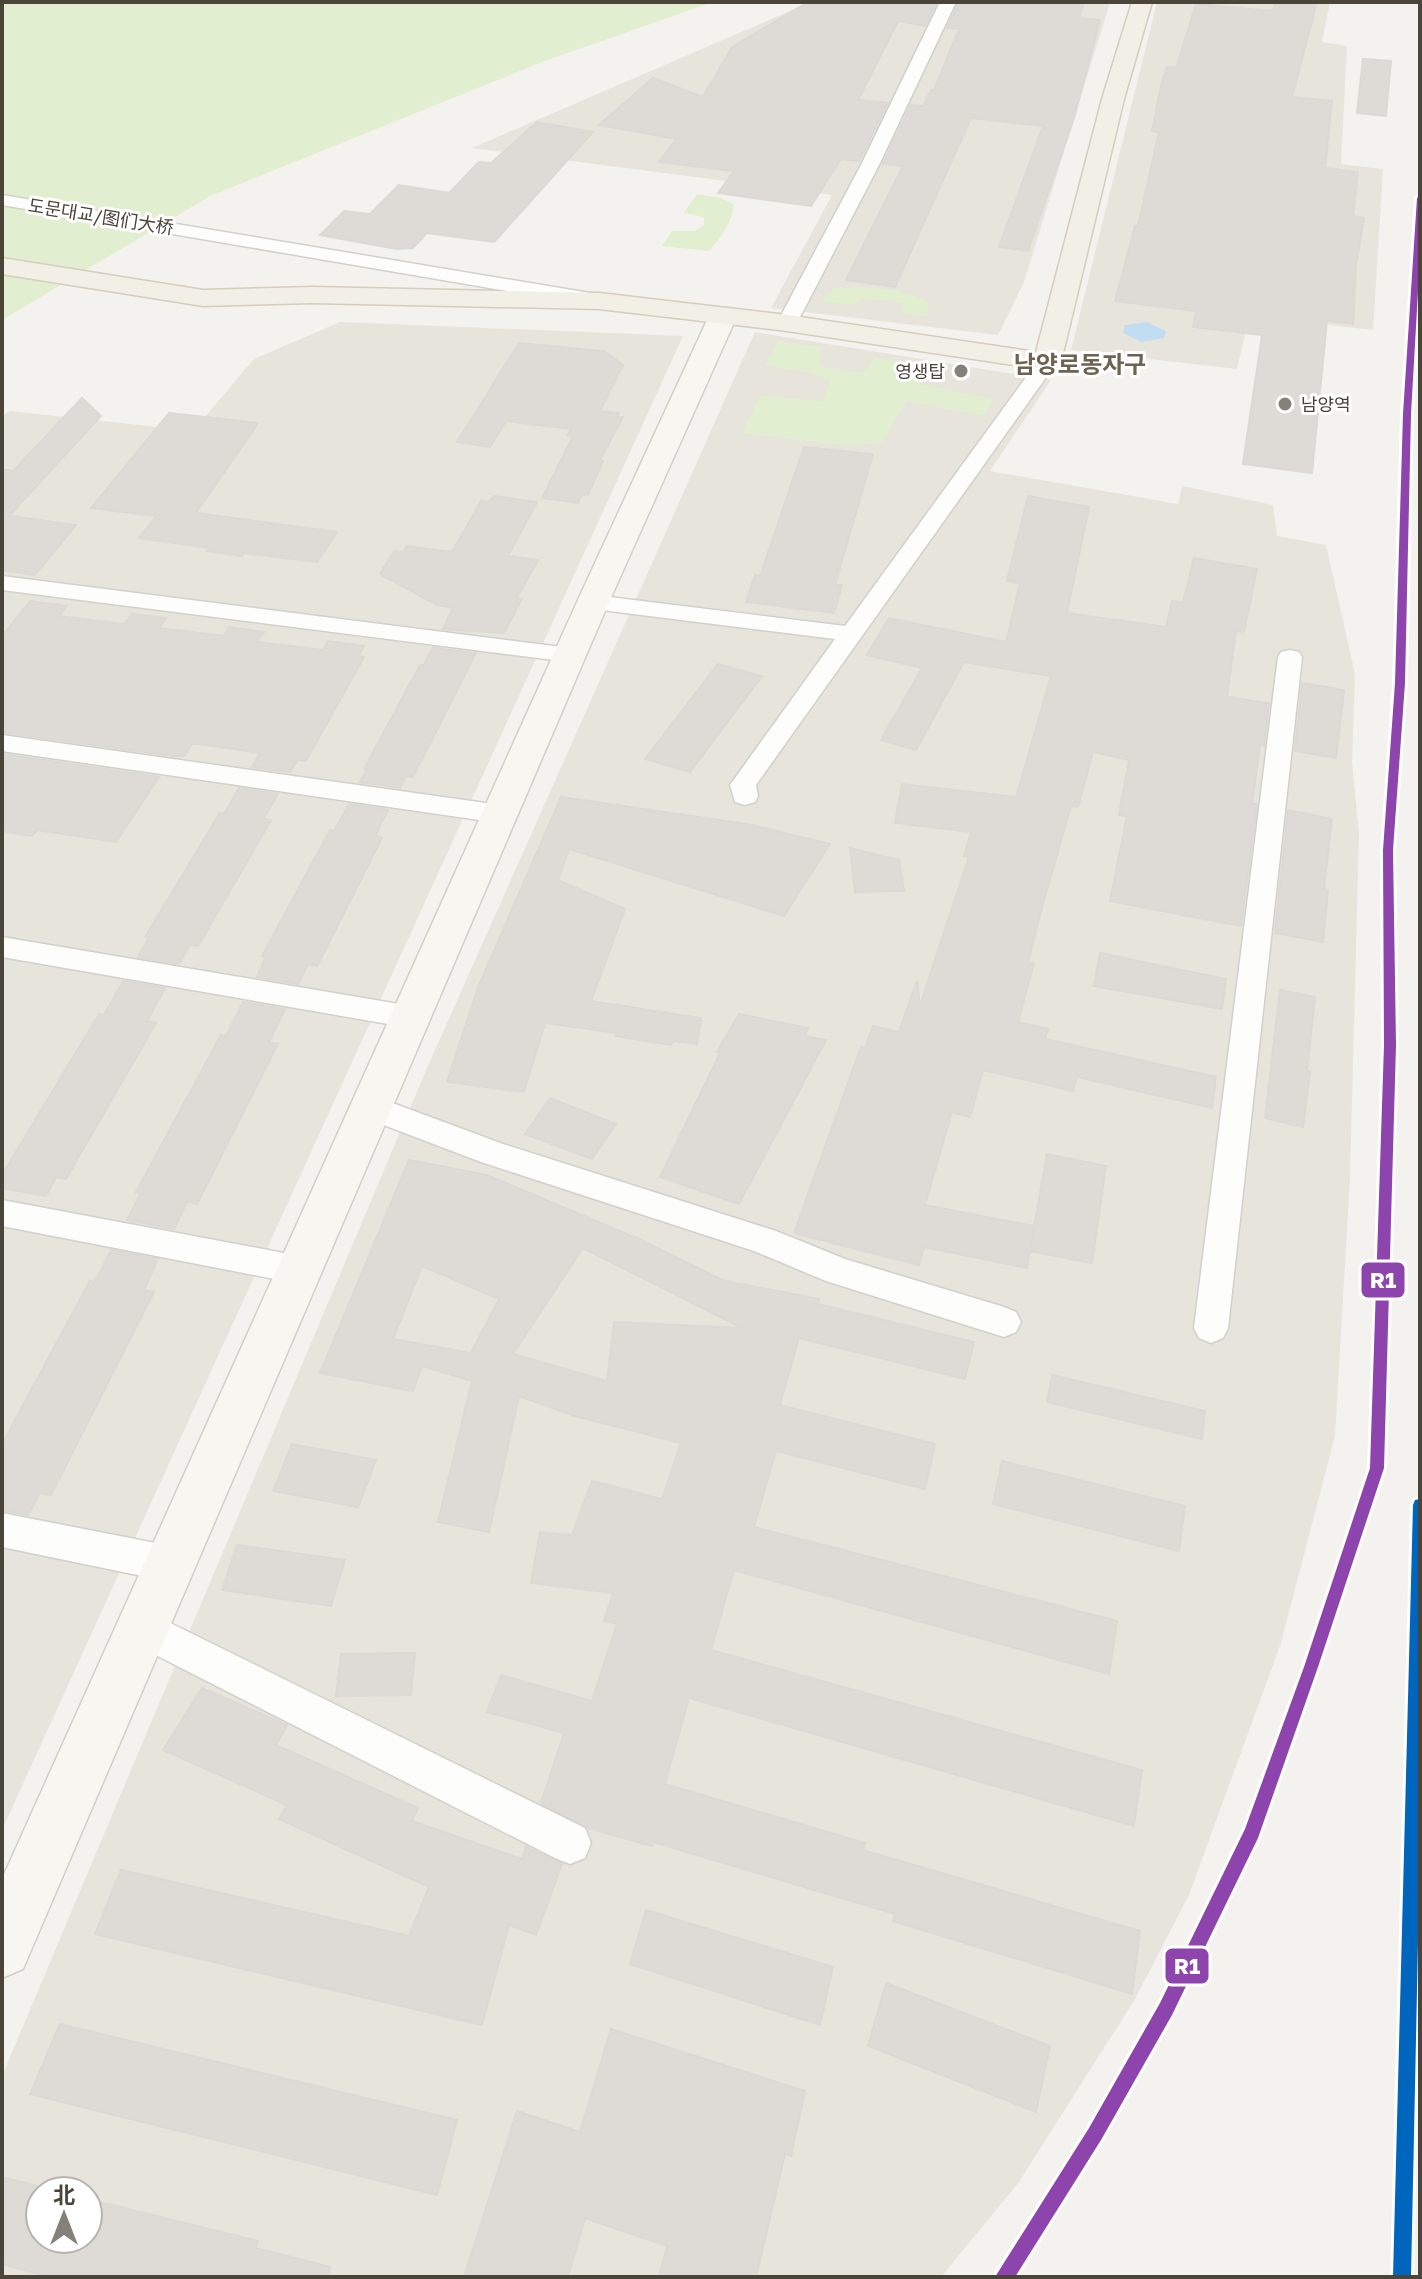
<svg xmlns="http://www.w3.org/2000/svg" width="1422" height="2279" viewBox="0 0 1422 2279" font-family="'Golos Text','Noto Sans SC','Noto Sans KR',sans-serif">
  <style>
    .residential { fill: #e7e4dc; fill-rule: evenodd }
    .green { fill: #e1eecf }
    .water { fill: #c0ddf1 }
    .building { fill: #dedbd6; stroke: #dcd9d4; stroke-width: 2; fill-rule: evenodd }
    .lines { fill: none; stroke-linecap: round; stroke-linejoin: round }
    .street-casing { stroke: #d2d0cb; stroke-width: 3 }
    .secondary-casing { stroke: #d3cfc5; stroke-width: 3 }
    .primary-casing { stroke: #d6cebb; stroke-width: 3 }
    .street { fill: #fdfdfc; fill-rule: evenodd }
    .secondary { fill: #f7f6f1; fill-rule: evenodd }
    .primary { fill: #f2efe6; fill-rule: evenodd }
    .rail-far1 { stroke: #dbdbda; stroke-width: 6; stroke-dasharray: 11 11; stroke-linecap: butt }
    .rail { stroke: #dbdbda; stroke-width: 8; stroke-dasharray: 14 14; stroke-linecap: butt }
    .rail-1-casing { stroke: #fff; stroke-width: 6 }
    .rail-2-casing { stroke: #fff; stroke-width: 6 }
    .rail-1 { fill: #8e44ad; fill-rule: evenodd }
    .rail-2 { fill: #0065bd; fill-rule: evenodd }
    .poi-dot { fill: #868178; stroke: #fff; stroke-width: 3 }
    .labels { text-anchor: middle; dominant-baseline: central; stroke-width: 6; stroke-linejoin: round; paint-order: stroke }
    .far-street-label { font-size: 18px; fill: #4b4439; stroke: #fff }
    .far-poi-label { font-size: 18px; fill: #4b4439; stroke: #fff; text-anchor: end }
    .far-district-label { font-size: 24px; font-weight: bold; fill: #6e6250; stroke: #fff }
    .line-badge { stroke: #fff; stroke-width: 3 }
    .badge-label { font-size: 22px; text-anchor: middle; font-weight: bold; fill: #fff }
  </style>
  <rect width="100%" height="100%" fill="#f4f2ee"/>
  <path class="residential" d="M811 2H1110L1024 282 998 335 771 308 832 195 472 148Z
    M1157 2H1330L1322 42 1347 46 1341 164 1383 169 1373 330 1249 316 1237 369 1071 350Z
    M340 322 683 336 2 1830V416L10 411 176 429 198 425 254 359Z
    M755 332 1051 380 990 471 1178 504 1182 486 1273 505 1277 536 1326 545 1355 674 1352 762 1359 833 1350 1178 1335 1436 1281 1643 1189 1895 1135 1999 1019 2182 941 2277H2V2076L427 1068ZM40 2191H88V2239H40Z"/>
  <path class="green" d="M2 2H713L542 62 210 196 2 320Z
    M697 194 721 198 734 204C732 222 721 238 709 251L662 246 672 231H695L704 225V217L684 213Z
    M858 287 895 290 929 301 927 317 901 313 903 303 862 298 855 305 822 302 834 288Z
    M778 341 821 347 820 366 842 371 865 372 875 358 920 365V384L994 399 984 416 907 401 882 442 850 446 742 433 760 396 823 401 830 380 812 373 765 365Z"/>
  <path class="water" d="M1147 322 1166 331 1164 338 1142 342 1123 333 1125 325Z"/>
  <path class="building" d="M808 2H937L925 26 898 21 858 100 888 103 859 161 841 159 811 206 718 193 734 171 659 162 676 139 599 125 653 78 703 97 732 47Z
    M959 2H1084L1079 18 1100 20 1074 118 1028 251 999 247 1043 126 971 118 895 287 846 280 903 166 883 164 911 105 923 106 931 90H934L959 29 947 28Z
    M1276 2H1317L1292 97 1332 101 1325 168 1358 172 1353 216 1364 218 1356 264 1353 324 1327 321 1312 473 1243 464 1262 335 1193 327 1196 311 1115 301 1135 226H1138L1159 132 1152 131 1162 81 1167 67 1176 68 1196 4 1273 11Z
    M1363 59 1391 61 1386 116 1357 113Z
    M537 122 593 132 494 242 427 233 413 248 397 249 320 235 344 211 370 214 399 185 449 193 479 162 491 163Z
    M519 343 604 351 623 365 600 411 619 413 617 417H623L600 460 603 461 588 495 582 494 578 503 542 498 573 436 568 435 571 429 506 421 490 447 457 442Z
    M82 398 101 416 9 516 76 525 35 575 2 570V469L13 471Z
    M169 413 258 423 196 513 337 532 317 562 244 553 242 556 207 551 210 548 139 538 156 516 91 508Z
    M804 447 873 454 835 585H842L834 613 746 602 755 575 760 576Z
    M493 496 537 502 508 556 538 560 517 598 522 599 504 633 443 629 453 608 437 605 380 574 394 551 403 552 407 546 452 552 481 501 489 502Z
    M1028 496 1089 507 1067 613 1166 627 1172 601 1183 603 1194 558 1257 569 1244 632 1236 631 1227 697 1269 703 1264 746 1260 745 1252 804H1257L1241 926 1110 901 1127 816 1119 815 1129 760 1093 752 1078 807 1071 806 1043 904 1028 962 1034 963 1018 1022 1048 1029 1045 1039 1216 1077 1212 1108 1077 1077 1073 1091 983 1070 970 1117 952 1112 925 1205 1034 1226 1027 1268 924 1247 919 1265 794 1233 861 1047 865 1048 873 1026 899 1032 917 981 920 1005 969 857 964 856 971 832 895 823 902 784 1016 797 1051 676 964 662 916 750 881 740 922 668 867 655 889 618 1006 642 1020 583 1007 581Z
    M30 601 67 606 59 616 124 624 132 614 166 618 159 628 224 636 229 627 264 632 257 642 323 650 328 641 364 646 358 656 364 657 306 761 298 760 290 772 252 767 260 753 200 744H192L184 756H173L2 732V636Z
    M433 648 476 653 413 777 406 776 400 788 360 782 367 769H364L420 665 423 666Z
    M718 664 762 676 690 772 645 759Z
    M1302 683 1344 690 1336 758 1295 751Z
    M2 754 159 777 116 842 37 830 32 836 2 831Z
    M239 788 278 794 263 819 271 820 198 946 190 945 179 964 138 957 149 937H145L220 813 224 814Z
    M561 797 747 824 830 844 784 916 569 849 558 880 625 909 591 1001 701 1018 697 1044 674 1041 671 1045 616 1036 618 1033 545 1023 524 1092 447 1082 479 985Z
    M349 804 388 810 375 836 382 838 317 966 308 964 298 984 257 977 266 957 262 956 330 830 334 831Z
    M1288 810 1332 819 1324 889 1328 890 1323 942 1275 933Z
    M850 848 899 860 904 891 855 892Z
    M1100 953 1226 979 1222 1009 1094 986Z
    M123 981 165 988 147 1021 156 1023 66 1179 56 1177 46 1196 2 1188V1175L99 1014 104 1015Z
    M1280 990 1315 997 1307 1071 1310 1072 1303 1127 1265 1118Z
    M243 1002 285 1009 269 1042 278 1044 197 1204 187 1202 174 1229 127 1220 141 1193 136 1192 221 1035 226 1036Z
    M739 1014 808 1028 805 1036 826 1040 739 1204 660 1177 720 1053 717 1052Z
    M550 1098 616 1124 592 1159 525 1134Z
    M1047 1154 1106 1166 1092 1263 1030 1251Z
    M409 1160 487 1175 641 1240 725 1281 819 1299 818 1304 974 1342 965 1379 799 1338 780 1405 935 1444 925 1489 776 1451 754 1527 1117 1621 1109 1674 734 1570 711 1650 1142 1770 1134 1826 689 1698 665 1784 865 1843 863 1850 1140 1931 1132 1994 893 1921 895 1914 653 1842 652 1846 588 1828 541 1803 564 1733 487 1712 501 1675 592 1701 617 1624 604 1621 613 1593 531 1583 540 1532 572 1535 592 1481 662 1499 681 1443 575 1416 519 1396 489 1532 438 1522 472 1381 422 1366 413 1391 320 1373ZM583 1248 742 1328 614 1322 607 1381 513 1354ZM422 1266 499 1299 471 1353 393 1339Z
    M111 1250 158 1259 144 1290 154 1292 51 1495 40 1493 28 1515 2 1510V1444L90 1281 95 1282Z
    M1052 1375 1205 1411 1202 1439 1047 1402Z
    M292 1444 376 1460 358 1507 273 1491Z
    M1002 1461 1185 1506 1179 1551 993 1504Z
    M237 1545 345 1560 331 1606 222 1590Z
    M415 1653 411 1695 336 1696 341 1654Z
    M202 1688 287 1725 276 1745 418 1808 412 1821 522 1859 526 1847 562 1864 536 1935 509 1925 482 2025 95 1934 121 1870 409 1936 429 1887 279 1819 287 1805 163 1750Z
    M646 1910 833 1967 820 2025 630 1964Z
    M886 1983 1050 2046 1036 2112 868 2046Z
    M60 2024 457 2120 437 2195 30 2094Z
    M611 2029 805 2091 791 2156 785 2154 756 2277H659L667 2246 585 2218 568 2277H464L517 2111 580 2132Z
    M2 2177 57 2191H40V2239H88V2199L258 2241 256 2248 330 2267 329 2277H49L2 2264Z"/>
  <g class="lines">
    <g class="street-casing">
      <path id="street" d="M940 2H956L879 165 797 323 787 329 780 327 777 323 861 165Z
        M2 195 590 293 600 299 590 305 2 205Z
        M1047 356 1057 362 756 785 758 796 755 802 745 805 735 802 730 785 835 639 593 609 585 607 581 602 585 597 593 595 845 626 1040 358Z
        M2 576 570 648 579 650 582 655 579 660 570 662 2 590Z
        M1290 650 1299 652 1302 657 1228 1328 1223 1338 1211 1343 1199 1338 1194 1328 1278 657 1281 652Z
        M2 735 500 805 510 808 514 814 510 820 500 823 2 751Z
        M2 937 411 1006 422 1009 426 1017 422 1025 411 1028 2 957Z
        M371 1095 503 1144 776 1231 845 1259 1004 1307 1016 1312 1021 1322 1016 1332 1004 1337 826 1281 754 1251 481 1162 360 1116 355 1107 360 1098Z
        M2 1200 300 1256 312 1260 317 1270 312 1280 300 1284 2 1226Z
        M2 1513 171 1546 185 1551 190 1564 185 1577 171 1582 2 1547Z
        M142 1609 585 1828 591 1843 585 1858 570 1864 555 1858 128 1641 122 1628 128 1615Z"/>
    </g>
    <g class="secondary-casing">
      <path id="secondary" d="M723 308 733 310 737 316 609 602 23 1969 2 1978V1879L577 602 709 316 713 310Z"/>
    </g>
    <g class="primary-casing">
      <path id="primary" d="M1132 2H1152L1124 99 1061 362 1057 368 1047 370 787 331 599 309 312 303 203 306 2 274V258L203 290 312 287 599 293 787 315 1036 352 1102 99Z"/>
    </g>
    <use href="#street" class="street"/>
    <use href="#secondary" class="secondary"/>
    <use href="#primary" class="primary"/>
    <path class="rail-far1" d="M1337 1588 1377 1468"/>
    <path class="rail" d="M1004 2277 1095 2134 1166 2009 1252 1832 1338 1586"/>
    <g class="rail-1-casing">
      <path id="rail-1" d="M1420 196V257L1411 414 1405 683 1393 850 1396 1045 1384 1468 1318 1667 1258 1838 1172 2015 1101 2140 1015 2277H995L1089 2128 1160 2003 1245 1829 1304 1667 1370 1468 1384 1045 1383 850 1395 683 1403 414 1417 198Z"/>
    </g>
    <g class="rail-2-casing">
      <path id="rail-2" d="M1420 1499V1847L1411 2277H1393L1413 1505 1415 1500Z"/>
    </g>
    <use href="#rail-1" class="rail-1"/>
    <use href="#rail-2" class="rail-2"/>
  </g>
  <g class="poi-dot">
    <circle cx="961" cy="371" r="8"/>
    <circle cx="1285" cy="404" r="8"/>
  </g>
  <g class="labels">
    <g class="far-street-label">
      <text transform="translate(101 216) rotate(9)">도문대교/图们大桥</text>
    </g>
    <g class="far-poi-label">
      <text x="945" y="371">영생탑</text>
      <text x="1301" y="404" text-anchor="start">남양역</text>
    </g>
    <g class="far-district-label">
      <text x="1080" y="363">남양로동자구</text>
    </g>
  </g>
  <g class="line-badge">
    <rect x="1360" y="1261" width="46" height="38" rx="8" fill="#8e44ad"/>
    <rect x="1164" y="1947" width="46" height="38" rx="8" fill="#8e44ad"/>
  </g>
  <g class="badge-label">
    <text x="1383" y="1288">R1</text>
    <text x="1187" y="1974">R1</text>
  </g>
  <rect width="1422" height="2279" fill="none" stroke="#4b4439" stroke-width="8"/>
  <g transform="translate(64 2215)"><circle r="38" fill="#ffffff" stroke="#b7b4b0" stroke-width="2"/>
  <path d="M0-6L14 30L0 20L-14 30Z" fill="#868178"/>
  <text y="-12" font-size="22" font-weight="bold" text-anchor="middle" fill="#4b4439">北</text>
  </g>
</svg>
